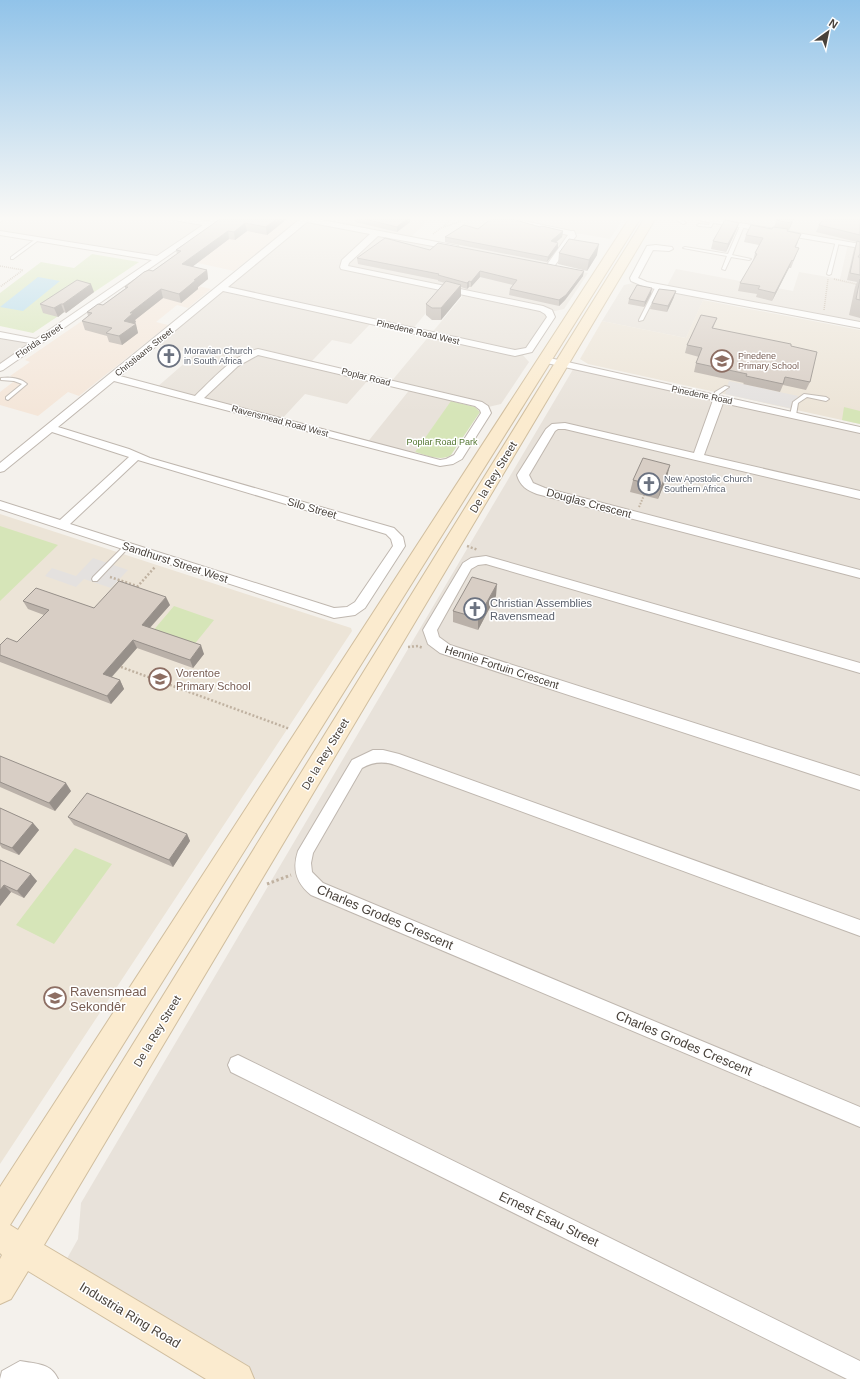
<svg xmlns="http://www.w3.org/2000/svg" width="860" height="1379" viewBox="0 0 860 1379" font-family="Helvetica,sans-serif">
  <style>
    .residential { fill: #e8e2da }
    .commercial { fill: #f4e6d9 }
    .education { fill: #ece4d7 }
    .green { fill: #d6e5b8 }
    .parking { fill: #e4e1df }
    .water { fill: #aed9eb }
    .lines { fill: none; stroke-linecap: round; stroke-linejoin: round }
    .lane-casing { stroke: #bfb7af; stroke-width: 2 }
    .street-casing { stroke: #bfb7af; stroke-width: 2 }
    .secondary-casing { stroke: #d0be9f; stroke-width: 2 }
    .path-far3 { stroke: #c0b2a1; stroke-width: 1.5; stroke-dasharray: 1 1; stroke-linecap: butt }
    .path-far2 { stroke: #c0b2a1; stroke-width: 2; stroke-dasharray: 1.5 1.5; stroke-linecap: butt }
    .path-far1 { stroke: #c0b2a1; stroke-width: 2.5; stroke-dasharray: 2 2; stroke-linecap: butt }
    .path { stroke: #c0b2a1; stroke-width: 3; stroke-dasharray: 2.5 2.5; stroke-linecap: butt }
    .lane { fill: #fff; fill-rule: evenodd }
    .street { fill: #fff; fill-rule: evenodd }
    .secondary { fill: #fbebcf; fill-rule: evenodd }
    .wall { fill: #bab1a9 }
    .shaded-wall { fill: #97908a }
    .building { fill: #d8cec5; stroke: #97908a }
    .labels { text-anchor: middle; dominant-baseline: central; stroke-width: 3; stroke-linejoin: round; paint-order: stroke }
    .far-street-label { font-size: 9px; fill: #48413a; stroke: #fff }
    .far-worship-label { font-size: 9px; fill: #5b616d; stroke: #fff; text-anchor: start }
    .far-education-label { font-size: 9px; fill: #785e54; stroke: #fff; text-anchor: start }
    .far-park-label { font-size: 9px; fill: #537631; stroke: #fff }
    .street-label { font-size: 11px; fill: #48413a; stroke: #fff }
    .worship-label { font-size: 11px; fill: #5b616d; stroke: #fff; text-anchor: start }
    .education-label { font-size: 11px; fill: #785e54; stroke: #fff; text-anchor: start }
    .near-street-label { font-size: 13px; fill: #48413a; stroke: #fff }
    .near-education-label { font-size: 13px; fill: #785e54; stroke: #fff; text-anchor: start }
  </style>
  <rect width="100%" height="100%" fill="#f4f1ec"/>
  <path class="residential" d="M0 219H217L159 259 0 233Z
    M352 219H429L409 239 442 246 468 219H623L610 239 582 234H572L550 266 588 273 564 309 550 312 552 315 522 354 529 362 501 404 484 408 454 398 412 456 366 444 411 388 390 383 465 293 446 289 411 331 372 322 351 344 332 340 310 363 370 378 347 404 305 394 280 421 156 388 195 354 155 343 306 220 343 227Z
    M703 219H860V325L705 296 686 338 602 321 624 285 638 282 666 288 676 269 793 291 799 272 840 279 848 244Z
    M0 335 38 342 0 368Z
    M575 366 860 430V1379H240L60 1271 78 1239 81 1203Z"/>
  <path class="commercial" d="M226 219H290L297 222 234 271 171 257Z
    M149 275 211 289 188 308 177 305 156 322 168 325 79 396 68 392 38 416 0 405V392L17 379 10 376 30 362 25 360Z"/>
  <path class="education" d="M703 300 860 330V424L588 364 580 359 602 321 686 338Z
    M0 514 351 628 352 631 0 1164Z"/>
  <path class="green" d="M92 254 139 262 33 333 0 326V293L41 262 74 268Z
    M451 401 475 407 480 412 451 455C441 462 426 455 415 452Z
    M844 407 860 411V424L842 420Z
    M0 526 58 545 0 601Z
    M174 606 214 620 193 646 152 632Z
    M75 848 112 864 54 944 16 925Z"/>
  <path class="parking" d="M729 381 798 396 794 409 725 394Z
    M93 558 128 570 111 588 84 579 76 587 45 576 52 568 76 576Z"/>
  <path class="water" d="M38 277 60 281 23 311 0 307Z"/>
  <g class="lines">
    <g class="lane-casing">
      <path id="lane" d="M675 219H680L686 223 683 224Z
        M711 220 714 221 711 227 699 226 697 225 699 224 709 225Z
        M742 225 744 226 732 255 751 259 749 260 731 257 725 270 722 269 727 256 683 248 685 247 728 254 740 226Z
        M37 238 40 239 13 259H11V257Z
        M836 241 839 242 831 274 829 275 827 274Z
        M656 286 660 287 643 320 639 321V320Z
        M1 378C10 377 21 378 27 384L8 400 6 399V397L22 384 14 381 1 380Z
        M725 386 729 387 719 394 718 399H714L713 398 715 392Z
        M804 394 826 397 829 399 826 401 807 397 798 403 796 415 791 416 790 415 793 402Z
        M127 544 129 545 130 546 129 547 97 581H93L92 579 93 577 125 545Z"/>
    </g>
    <g class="street-casing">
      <path id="street" d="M0 219H5L0 222Z
        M175 219H195L208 221 212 219H221L3 370 0 371V364L30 343 0 338V332L36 339 152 260 0 235V231L157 256 203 225 179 221Z
        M300 219H317L458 246 459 248 455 250 378 236 349 263 348 266 543 306 552 310 555 317 532 352 515 356 223 291 120 376 195 396C214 378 232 356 258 349L482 402 488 406 491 413 462 459 453 464 440 466 114 381 58 427 129 449 150 458 394 528 403 537 405 546 365 608 355 615 334 618 0 509V501L60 520 129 457 52 432 4 471 0 472V463ZM307 222 370 234 342 260 340 267 341 269 540 311 545 314 547 317 526 348 515 350 228 287ZM258 355 475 406 480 410 481 413 454 455 446 459 440 460 204 398 238 366ZM138 460 386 534 391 539 393 546 355 602 347 607 334 608 70 524Z
        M497 219H514L571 231H574L576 236 553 268H550L546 266 568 235Z
        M698 219H717L860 244V248L702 221Z
        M656 245 672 247 673 249 669 251 653 250 638 278 647 282 860 322V328L645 287 631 281 630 278 646 248 647 246Z
        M545 357 860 427V433L723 403 704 455 860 491V499L565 429H558L555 431 529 475 533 483 545 488 860 570V578L537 494C527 490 520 486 517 475L546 429 552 424 565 423 694 453 713 400 542 362 540 360Z
        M486 556 860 663V673L486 564 478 565 471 569 437 630 439 637 450 645 860 776V790L440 653 428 644 423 630 463 563 471 558Z
        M373 750H383L399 754 860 920V936L395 765C383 761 373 762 362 768L313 853 311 863 312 872 323 883 860 1107V1127L311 895C296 883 292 869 298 851L352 760Z
        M238 1055 860 1361V1379H847L231 1072 228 1065 231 1058Z
        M20 1361C36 1364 51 1363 58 1379H0L2 1371Z"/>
    </g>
    <g class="secondary-casing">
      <path id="secondary" d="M629 219H640L10 1225 18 1230 644 219H655L44 1245 249 1367 254 1379H206L28 1271 11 1299 0 1304V1259L2 1255 0 1253V1187Z"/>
    </g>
    <path class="path-far3" d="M444 226 451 219
      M433 234 441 228 467 219
      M0 266 23 270 0 287
      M834 279 860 285
      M824 310 828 279"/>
    <path class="path-far2" d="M639 507 645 493"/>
    <path class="path-far1" d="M467 546 478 550
      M110 577 137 586
      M137 587 155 567
      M408 647 418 646 423 648
      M121 667 290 729"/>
    <path class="path" d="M267 884 291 875"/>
    <use href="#lane" class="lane"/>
    <use href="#street" class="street"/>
    <use href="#secondary" class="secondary"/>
  </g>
  <path class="wall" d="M220 219H287L267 235 247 231 235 240 229 239 192 267 207 270 208 279 198 287V289L181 303 163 298 135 320 136 322 135 323 138 333 122 345 109 342 107 336 85 330 82 321 88 316 87 312 103 305 126 288 125 287 153 271 177 254 176 250Z
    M355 219H410V222L397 232 355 222Z
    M777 219H794L789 230H788L787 231 798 242 796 247V255L791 268H789L772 301 756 297 757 294 738 291 740 283 753 261 755 253 759 245 744 242 746 235 772 229 774 227Z
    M860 219V256L859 257H860V318L849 315 855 287 857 282 847 280 854 249 857 242 816 232 819 225Z
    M739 223 736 231 726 252 711 249 713 241Z
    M540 227 563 231 562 237 556 242 558 248 547 262 445 242V237L478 229Z
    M430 250 583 276 565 300 559 306 509 295 510 289 513 285 480 277 471 287H469L467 289 461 287V296L441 320H432L426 315V304L445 283 438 281V280L358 264 357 258Z
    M559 253 597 255 587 271 558 264Z
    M94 292 66 313 64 312 58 317 43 313 40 304Z
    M651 294 644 307 628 304 629 299Z
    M674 297 667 312 650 309 652 303Z
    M717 318 713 328 791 346 810 382 806 390 783 385 780 392 743 384 744 383 694 372 696 363 699 357 685 353 687 345Z
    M667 477 658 499 630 492 633 480Z
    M496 596 478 630 453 622V611Z
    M23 601 94 608 170 605 150 628 204 654 193 668 137 648 112 677 120 680 124 689 111 704 0 662V645L17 642 44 615 28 609Z
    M0 756 71 791 55 811 0 787Z
    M0 808 33 823 39 830 19 855 2 848 0 845Z
    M68 817 187 834 190 841 173 867 74 825Z
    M0 860 37 881 24 898 11 892 0 906Z"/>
  <path class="shaded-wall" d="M276 219H287L267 235 266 227Z
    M406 219H410V222L397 232V227Z
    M793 219H794L789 230 791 223Z
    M245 223 247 231 235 240 234 232Z
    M739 223 736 231 726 252 728 244Z
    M228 231 229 239 184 273 182 264Z
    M563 231 562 237 551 247V241Z
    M558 243V248L547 262 548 257Z
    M599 244 597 255 587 271 589 260Z
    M792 260 789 268 772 301 775 293Z
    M207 270 208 279 198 287V289L181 303 179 294 194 280Z
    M480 271V277L471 287V282Z
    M584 271 583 276 565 300 559 306V300Z
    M469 281V287L467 289V283Z
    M91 284 94 292 66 313 63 304Z
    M461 285V296L441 320V308Z
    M652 288 651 294 644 307 645 302Z
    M161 289 163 298 135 320 136 322 126 330 124 321 130 313Z
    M676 291 674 297 667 312 668 306Z
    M61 304 64 312 58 317 54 308Z
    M136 324 138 333 122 345 119 336Z
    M670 465 667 477 658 499 661 487Z
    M497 584 496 596 478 630V618Z
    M166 597 170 605 145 633 142 625Z
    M133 640 137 648 107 682 103 674Z
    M201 645 204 654 193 668 190 660Z
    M120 680 124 689 111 704 107 696Z
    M66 783 71 791 55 811 49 803Z
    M33 823 39 830 19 855 12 848Z
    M187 834 190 841 173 867 169 860Z
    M31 874 37 881 24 898 17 891Z
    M4 885 11 892 0 906V890Z"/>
  <path class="building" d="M220 219H276L266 227 245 223 234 232 228 231 182 264 207 270 194 280H196L179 294 161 289 130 313H133L124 321 136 324 119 336 106 333 112 328 82 321 92 313 87 312 98 304 103 305 128 287H125L144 272 149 270 153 271 181 251 176 250Z
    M365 219H406L397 227Z
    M491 219H512L540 227 542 226 563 231 551 241 558 243 548 257 445 237 464 225 478 229Z
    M777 219H793L791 223 776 220Z
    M823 219H860V235L819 225Z
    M725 220 739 223 728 244 713 241Z
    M751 225 772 229 773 227 788 229 787 231 801 234 795 247 799 248 793 261 792 260 775 293 758 289 760 286 740 283 757 254 755 253 763 238 746 235Z
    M385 238 430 250 438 243 584 271 566 295 559 300 510 289 517 280 480 271 471 282 469 281 467 283 438 275 439 274 357 258Z
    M569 239 599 244 589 260 559 253Z
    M857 241 860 242V254L858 257H860V275L850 273Z
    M860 279V300L856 299Z
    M77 280 91 284 63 304H61L54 308 40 304Z
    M446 281 461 285 441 308H432L426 304Z
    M637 285 652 288 645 302 629 299Z
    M659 289 676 291 668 306 652 303Z
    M701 315 717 318 712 328 791 344V346L817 352 810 382 785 377 783 384 746 376 747 374 696 363 702 348 687 345Z
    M643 458 670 465 661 487 633 480Z
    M472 577 497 584 478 618 453 611Z
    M119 581 166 597 142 625 201 645 190 660 133 640 103 674 120 680 107 696 0 655V645L7 638 17 642 49 610 23 601 36 588 94 608Z
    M0 756 66 783 49 803 0 782Z
    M87 793 187 834 169 860 68 817Z
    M0 808 33 823 12 848 0 843Z
    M0 860 31 874 17 891 4 885 0 890Z"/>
  <linearGradient id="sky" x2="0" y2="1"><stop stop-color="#91c3e9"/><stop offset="0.53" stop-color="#faf9f6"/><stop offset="1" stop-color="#faf9f6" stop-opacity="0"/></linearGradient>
  <rect width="860" height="412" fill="url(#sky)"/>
  <defs>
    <g id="church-ring" transform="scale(1.15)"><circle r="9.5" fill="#fff" stroke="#6b7280" stroke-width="1.5"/><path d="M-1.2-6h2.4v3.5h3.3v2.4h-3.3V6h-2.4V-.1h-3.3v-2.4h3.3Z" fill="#6b7280"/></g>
    <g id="school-ring" transform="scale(1.15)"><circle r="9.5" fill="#fff" stroke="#8d6e63" stroke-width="1.5"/><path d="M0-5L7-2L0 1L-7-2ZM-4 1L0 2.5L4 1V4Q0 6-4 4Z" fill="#8d6e63"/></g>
  </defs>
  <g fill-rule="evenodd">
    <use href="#church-ring" x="169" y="356"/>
    <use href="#school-ring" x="722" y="361"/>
    <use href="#church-ring" x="649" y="484"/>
    <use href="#church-ring" x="475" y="609"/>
    <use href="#school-ring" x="160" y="679"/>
    <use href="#school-ring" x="55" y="998"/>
  </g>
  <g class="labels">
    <g class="far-street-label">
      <text transform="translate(418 332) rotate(13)">Pinedene Road West</text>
      <text transform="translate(39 341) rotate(-34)">Florida Street</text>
      <text transform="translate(144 352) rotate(-39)">Christiaans Street</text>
      <text transform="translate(366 377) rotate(14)">Poplar Road</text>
      <text transform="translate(702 395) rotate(12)">Pinedene Road</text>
      <text transform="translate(280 421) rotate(15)">Ravensmead Road West</text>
    </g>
    <g class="far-worship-label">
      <text x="184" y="351">Moravian Church<tspan x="184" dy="10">in South Africa</tspan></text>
      <text x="664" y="479">New Apostolic Church<tspan x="664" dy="10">Southern Africa</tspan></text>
    </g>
    <g class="far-education-label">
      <text x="738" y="356">Pinedene<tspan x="738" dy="10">Primary School</tspan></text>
    </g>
    <g class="far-park-label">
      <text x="442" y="442">Poplar Road Park</text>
    </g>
    <g class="street-label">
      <text transform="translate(493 477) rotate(-59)">De la Rey Street</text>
      <text transform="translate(589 503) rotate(15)">Douglas Crescent</text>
      <text transform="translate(312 508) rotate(16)">Silo Street</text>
      <text transform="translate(175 562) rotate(18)">Sandhurst Street West</text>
      <text transform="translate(502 667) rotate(18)">Hennie Fortuin Crescent</text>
      <text transform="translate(325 754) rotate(-59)">De la Rey Street</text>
      <text transform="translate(157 1031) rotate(-59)">De la Rey Street</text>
    </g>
    <g class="worship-label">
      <text x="490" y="603">Christian Assemblies<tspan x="490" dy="13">Ravensmead</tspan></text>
    </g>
    <g class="education-label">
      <text x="176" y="673">Vorentoe<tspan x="176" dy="13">Primary School</tspan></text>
    </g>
    <g class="near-street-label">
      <text transform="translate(385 917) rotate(23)">Charles Grodes Crescent</text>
      <text transform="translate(684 1043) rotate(23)">Charles Grodes Crescent</text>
      <text transform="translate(549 1219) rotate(26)">Ernest Esau Street</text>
      <text transform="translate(130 1315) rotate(31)">Industria Ring Road</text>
    </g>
    <g class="near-education-label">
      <text x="70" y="991">Ravensmead<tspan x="70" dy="15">Sekondêr</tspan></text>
    </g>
  </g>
  <g transform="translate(828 32) rotate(33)" stroke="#ffffff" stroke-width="3" paint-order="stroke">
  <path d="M0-3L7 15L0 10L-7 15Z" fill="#48413a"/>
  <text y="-6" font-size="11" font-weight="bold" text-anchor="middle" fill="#48413a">N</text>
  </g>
</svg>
